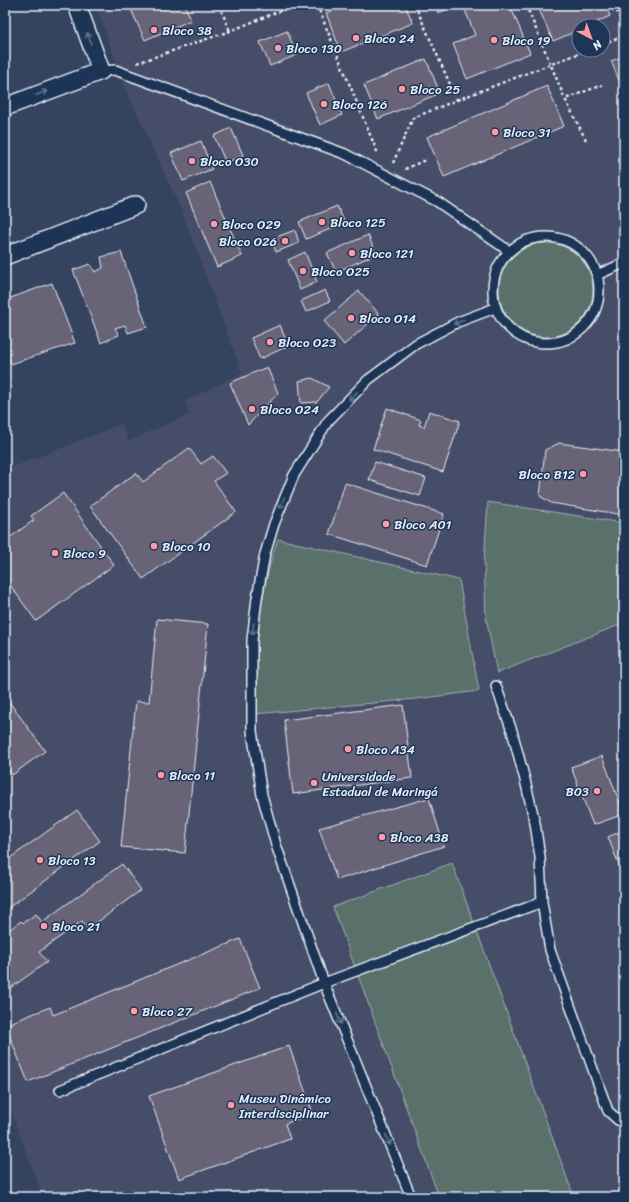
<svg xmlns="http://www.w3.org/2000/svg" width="629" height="1202" viewBox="0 0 629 1202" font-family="Sriracha,sans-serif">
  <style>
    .built { fill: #444d67; fill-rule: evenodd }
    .green { fill: #5a706b; stroke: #a1b0b2 }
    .building { fill: #686376; stroke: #e8f1f8 }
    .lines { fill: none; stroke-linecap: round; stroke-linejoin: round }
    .service-casing { stroke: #e8f1f8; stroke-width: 12 }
    .minor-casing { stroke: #e8f1f8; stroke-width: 20 }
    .path { stroke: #e8f1f8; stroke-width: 2.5; stroke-dasharray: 3 3; stroke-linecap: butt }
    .service { stroke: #1d3557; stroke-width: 9 }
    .minor { stroke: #1d3557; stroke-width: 17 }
    .oneway { stroke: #64778f }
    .poi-dot { fill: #ff9aa2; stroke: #1d3557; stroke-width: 1.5 }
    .labels { text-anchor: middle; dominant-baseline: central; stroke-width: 3; stroke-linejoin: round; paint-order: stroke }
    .poi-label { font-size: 13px; fill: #e8f1f8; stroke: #1d3557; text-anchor: start }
  </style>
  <rect width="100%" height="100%" fill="#344360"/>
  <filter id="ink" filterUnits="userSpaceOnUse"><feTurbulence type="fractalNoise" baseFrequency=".025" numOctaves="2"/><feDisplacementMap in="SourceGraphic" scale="8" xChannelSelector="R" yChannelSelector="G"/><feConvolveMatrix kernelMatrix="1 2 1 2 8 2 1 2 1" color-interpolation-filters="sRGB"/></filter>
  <g filter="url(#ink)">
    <path class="built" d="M96 5H624V1197H43L5 1096V470L121 424 129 441 189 414 185 401 242 373 182 212 123 83ZM579 26H603V50H579Z"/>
    <path class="green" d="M499 290a47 47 0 1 1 94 0a47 47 0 1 1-94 0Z
      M488 502 624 523V623L497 673 486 617 484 561Z
      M278 539 459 580 479 691 416 699 255 714C254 660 259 590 278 539Z
      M452 863 574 1197H439L333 907Z"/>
    <path class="building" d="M129 5H185L191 20 145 40Z
      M346 5H405L413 23 341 52 326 13Z
      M435 5H458L438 13Z
      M463 5H510L530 53 467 79 453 44 475 35Z
      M549 5H605L610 16 588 26H579V30L553 41 539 9Z
      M287 31 297 55 270 66 260 42Z
      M624 56V92L611 61Z
      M426 59 440 93 378 119 364 85Z
      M329 83 342 115 320 125 306 93Z
      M547 86 564 126 444 177 427 137Z
      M231 128 243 155 226 163 214 136Z
      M201 141 212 169 183 181 171 153Z
      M210 182 242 256 217 267 186 193Z
      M337 206 345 223 306 239 299 222Z
      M295 230 299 243 276 252 271 239Z
      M368 235 376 254 336 272 327 253Z
      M121 252 147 327 128 333 125 325 115 328 119 335 101 343 73 270 90 264 95 272 103 268 101 257Z
      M305 252 317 282 300 290 288 260Z
      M52 283 75 343 11 364 5 347V300Z
      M325 290 330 301 306 312 301 301Z
      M359 291 379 314 344 345 324 321Z
      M280 325 288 346 260 359 251 338Z
      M267 367 278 393 248 425 230 383Z
      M312 378 329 387 317 402 301 403 299 381Z
      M387 408 421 420 419 425 424 427 429 411 460 421 443 472 373 449Z
      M559 443 624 452V515L551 503 540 496 545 450Z
      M189 448 201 464 213 456 226 473 214 481 236 512 143 579 90 506 136 473 143 482Z
      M375 462 426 478 420 496 369 480Z
      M345 483 444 514 427 565 329 534Z
      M63 493 114 565 36 621 5 578V541L34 520 31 516Z
      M157 619 208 624 185 853 121 847 136 701 149 702Z
      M5 696 45 751 12 775 5 765Z
      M403 705 412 778 293 794 284 720Z
      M602 756 624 814 593 825 571 767Z
      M429 798 444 846 337 880 319 828Z
      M77 810 100 841 5 910V860L6 861Z
      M624 830V869L621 870 608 837Z
      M122 864 141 890 88 929 82 921 39 952 47 962 5 992V933L21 921 23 923 36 914 42 922Z
      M240 939 260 988 28 1082 5 1025 50 1007 53 1015Z
      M289 1046 313 1113 285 1124 290 1139 179 1179 149 1096Z"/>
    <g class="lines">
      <g class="service-casing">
        <path id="service" d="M101 71 115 70 345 154 438 202 509 251
          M493 290a53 53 0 1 1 106 0a53 53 0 1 1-106 0Z
          M597 275 624 263
          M496 686 512 731 525 780 535 823 540 857 542 902 550 950 608 1111 618 1120 624 1121
          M60 1090 324 983 542 902
          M411 1197 324 983 276 845 262 795 252 731V640L257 598 265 554 274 524 294 475 328 421 368 380 416 344 458 322 495 308"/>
      </g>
      <g class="minor-casing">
        <path id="minor" d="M5 107 101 71 77 5
          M5 256 136 205"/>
      </g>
      <path class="path" d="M219 5 230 31
        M317 5 378 154
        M526 5 565 99
        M614 5 624 26
        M603 44 624 35
        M137 63 230 31 295 5
        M457 100 588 50
        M586 140 565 99 602 85
        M393 163 413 118 457 100 415 5
        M405 169 427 159"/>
      <use href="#service" class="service"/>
      <use href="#minor" class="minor"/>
    </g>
    <defs><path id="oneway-shaft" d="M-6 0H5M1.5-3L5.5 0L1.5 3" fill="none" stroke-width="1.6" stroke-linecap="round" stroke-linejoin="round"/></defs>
    <g class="oneway">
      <use href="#oneway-shaft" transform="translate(89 38) rotate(-110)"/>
      <use href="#oneway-shaft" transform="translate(42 93) rotate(-20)"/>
      <use href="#oneway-shaft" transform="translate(459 322) rotate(156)"/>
      <use href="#oneway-shaft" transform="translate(353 396) rotate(134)"/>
      <use href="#oneway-shaft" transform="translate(282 503) rotate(112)"/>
      <use href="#oneway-shaft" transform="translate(253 629) rotate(97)"/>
      <use href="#oneway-shaft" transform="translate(339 1019) rotate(68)"/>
      <use href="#oneway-shaft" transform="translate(388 1140) rotate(68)"/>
    </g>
  </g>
  <g class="poi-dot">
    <circle cx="154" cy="30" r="4"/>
    <circle cx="356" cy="38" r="4"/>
    <circle cx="494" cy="40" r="4"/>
    <circle cx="278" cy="48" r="4"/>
    <circle cx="402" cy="89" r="4"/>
    <circle cx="324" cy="104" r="4"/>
    <circle cx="495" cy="132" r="4"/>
    <circle cx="192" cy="161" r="4"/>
    <circle cx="322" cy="222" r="4"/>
    <circle cx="214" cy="224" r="4"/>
    <circle cx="285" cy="241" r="4"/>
    <circle cx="352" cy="253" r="4"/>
    <circle cx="303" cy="271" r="4"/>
    <circle cx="351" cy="318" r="4"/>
    <circle cx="270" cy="342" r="4"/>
    <circle cx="252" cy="409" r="4"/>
    <circle cx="583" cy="474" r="4"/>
    <circle cx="386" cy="524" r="4"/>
    <circle cx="154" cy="546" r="4"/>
    <circle cx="55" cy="553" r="4"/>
    <circle cx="348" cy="749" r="4"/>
    <circle cx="161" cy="775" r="4"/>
    <circle cx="314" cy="783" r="4"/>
    <circle cx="597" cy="791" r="4"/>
    <circle cx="382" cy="837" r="4"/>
    <circle cx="40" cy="860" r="4"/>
    <circle cx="44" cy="926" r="4"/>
    <circle cx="134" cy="1011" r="4"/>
    <circle cx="231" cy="1105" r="4"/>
  </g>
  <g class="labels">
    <g class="poi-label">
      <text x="162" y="30">Bloco 38</text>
      <text x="364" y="38">Bloco 24</text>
      <text x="502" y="40">Bloco 19</text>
      <text x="286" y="48">Bloco 130</text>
      <text x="410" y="89">Bloco 25</text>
      <text x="332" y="104">Bloco 126</text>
      <text x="503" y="132">Bloco 31</text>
      <text x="200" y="161">Bloco O30</text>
      <text x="330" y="222">Bloco 125</text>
      <text x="222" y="224">Bloco O29</text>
      <text x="277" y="241" text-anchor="end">Bloco O26</text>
      <text x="360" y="253">Bloco 121</text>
      <text x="311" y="271">Bloco O25</text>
      <text x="359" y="318">Bloco O14</text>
      <text x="278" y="342">Bloco O23</text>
      <text x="260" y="409">Bloco O24</text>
      <text x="575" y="474" text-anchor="end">Bloco B12</text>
      <text x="394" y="524">Bloco A01</text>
      <text x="162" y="546">Bloco 10</text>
      <text x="63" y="553">Bloco 9</text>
      <text x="356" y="749">Bloco A34</text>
      <text x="169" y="775">Bloco 11</text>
      <text x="322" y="776">Universidade<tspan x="322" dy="15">Estadual de Maringá</tspan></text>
      <text x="589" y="791" text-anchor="end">B03</text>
      <text x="390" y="837">Bloco A38</text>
      <text x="48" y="860">Bloco 13</text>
      <text x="52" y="926">Bloco 21</text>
      <text x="142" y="1011">Bloco 27</text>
      <text x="239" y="1098">Museu Dinâmico<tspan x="239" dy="15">Interdisciplinar</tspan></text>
    </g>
  </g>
  <rect width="629" height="1202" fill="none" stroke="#1d3557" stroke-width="20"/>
  <rect x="10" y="10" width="609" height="1182" fill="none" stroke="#e8f1f8" stroke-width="1.5" filter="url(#ink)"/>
  <g transform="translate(591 38) rotate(139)"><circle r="19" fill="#1d3557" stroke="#6e8097"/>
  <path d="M0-3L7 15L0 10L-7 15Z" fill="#ff9aa2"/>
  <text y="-6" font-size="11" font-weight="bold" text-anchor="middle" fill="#e8f1f8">N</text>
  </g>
</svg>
